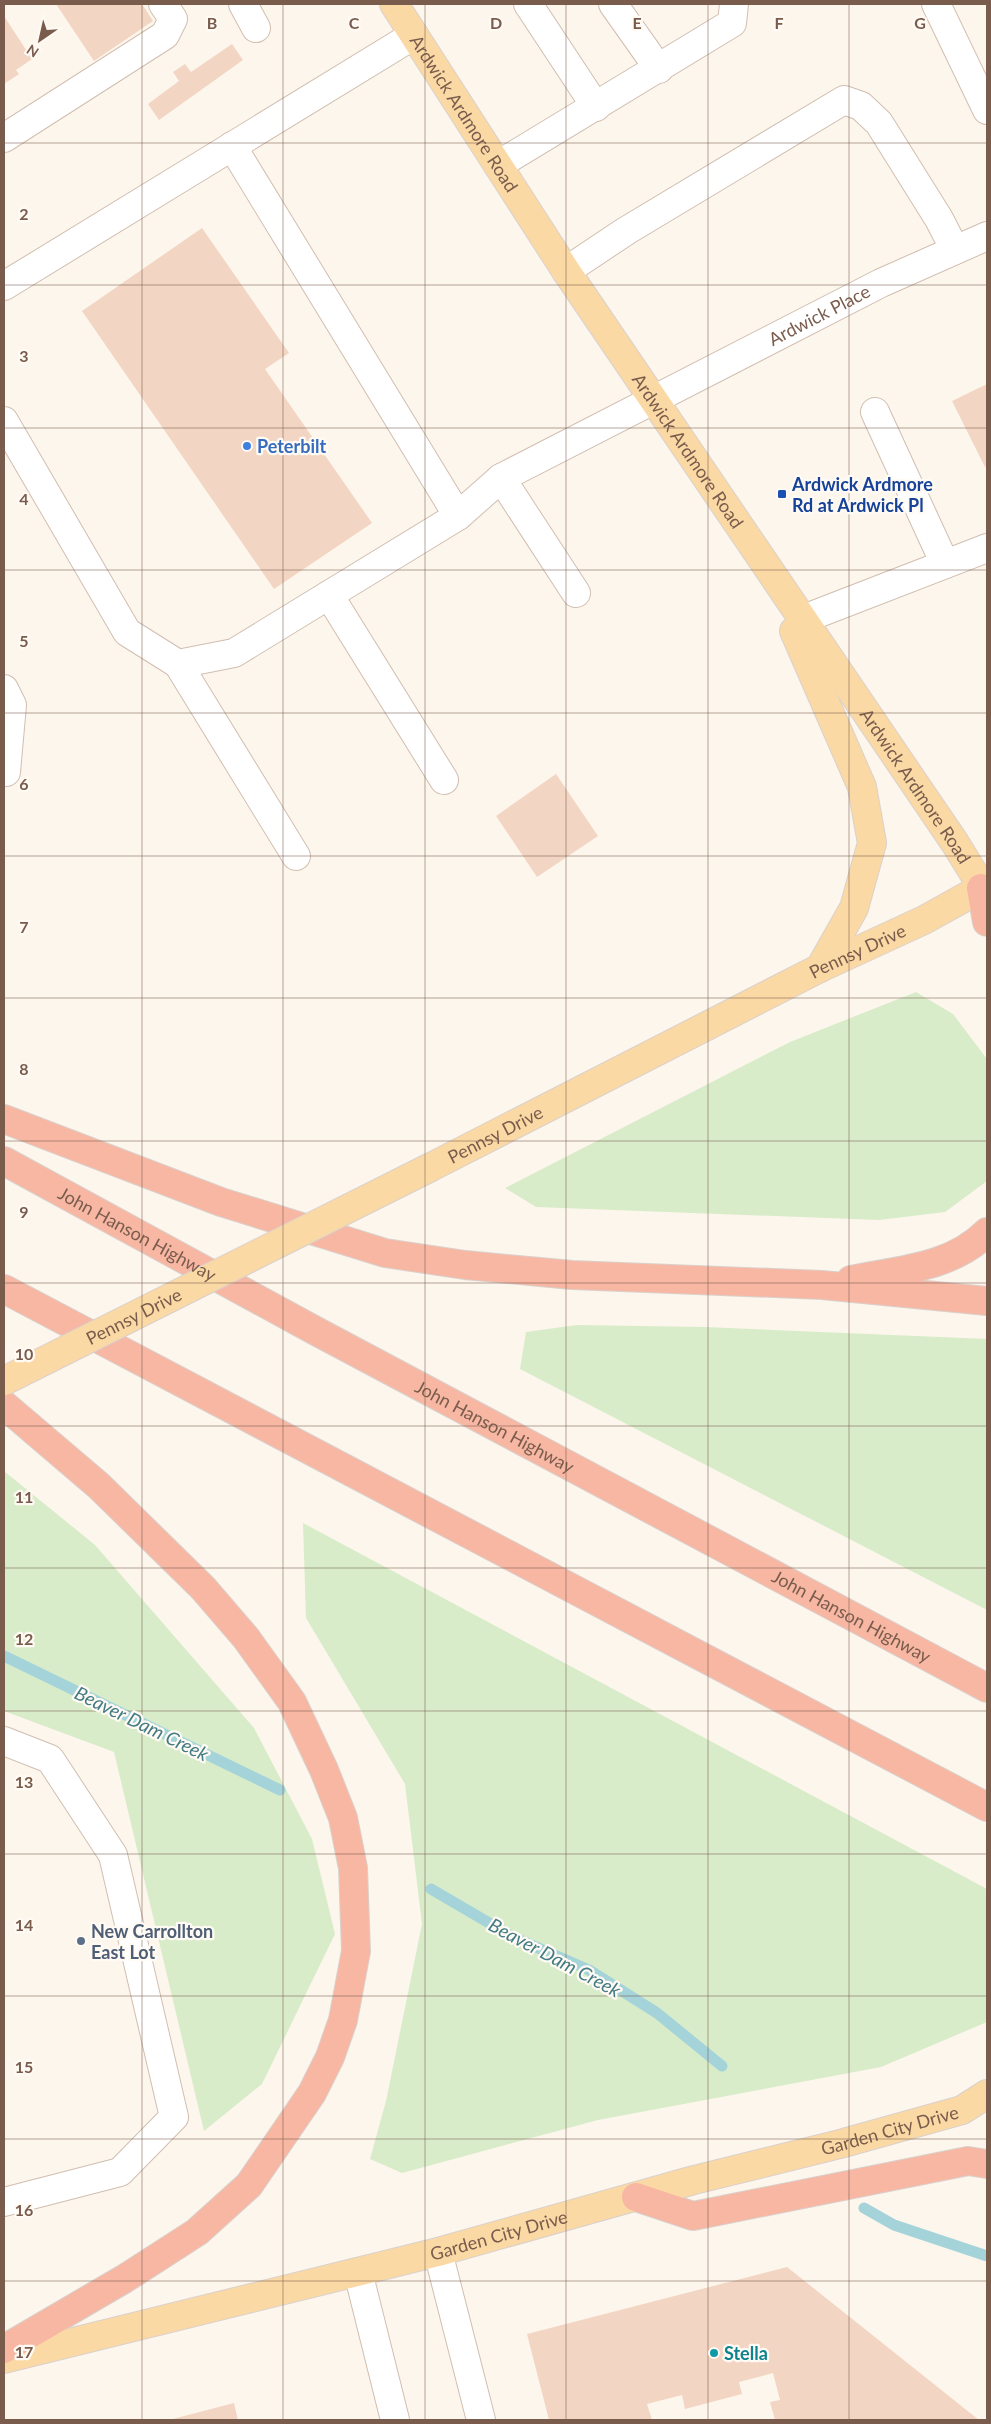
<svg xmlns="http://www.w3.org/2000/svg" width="991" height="2424" viewBox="0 0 991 2424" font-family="Lato,sans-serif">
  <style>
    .green { fill: #d8ecc9 }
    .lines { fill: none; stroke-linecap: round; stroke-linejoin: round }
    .stream { stroke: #a5d3da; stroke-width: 11 }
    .building { fill: #f3d5c3 }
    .minor-casing { stroke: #d1beb0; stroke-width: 30 }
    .major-casing { stroke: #dad1cd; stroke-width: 30 }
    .highway-casing { stroke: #dad1cd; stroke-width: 30 }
    .minor { stroke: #fff; stroke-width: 28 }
    .major { stroke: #fbd9a5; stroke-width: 28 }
    .highway { stroke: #f7b7a3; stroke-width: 28 }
    .major-bridge-casing { stroke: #dad1cd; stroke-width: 30; stroke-linecap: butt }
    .major-bridge { stroke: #fbd9a5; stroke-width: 28 }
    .grid { fill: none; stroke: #7a5c4d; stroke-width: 1; stroke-opacity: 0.55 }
    .shop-dot { fill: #3f7fe0; stroke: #fffaf3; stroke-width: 2 }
    .transit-dot { fill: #1a4fb4; stroke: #fffaf3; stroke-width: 2 }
    .service-dot { fill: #5c6f8a; stroke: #fffaf3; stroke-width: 2 }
    .culture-dot { fill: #0f9aa8; stroke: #fffaf3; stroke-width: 2 }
    .labels { text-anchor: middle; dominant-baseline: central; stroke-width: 4.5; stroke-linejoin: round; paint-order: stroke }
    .street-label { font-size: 18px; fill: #7a5c4d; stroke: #fffaf3 }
    .shop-label { font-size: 18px; font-weight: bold; fill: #366cbe; stroke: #fffaf3; text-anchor: start }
    .transit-label { font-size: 18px; font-weight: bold; fill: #164399; stroke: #fffaf3; text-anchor: start }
    .service-label { font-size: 18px; font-weight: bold; fill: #4e5e75; stroke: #fffaf3; text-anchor: start }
    .culture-label { font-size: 18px; font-weight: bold; fill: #0d838f; stroke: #fffaf3; text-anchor: start }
    .water-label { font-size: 19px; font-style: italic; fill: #437c86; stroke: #fffaf3 }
    .grid-label { font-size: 16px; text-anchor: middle; font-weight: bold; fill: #7a5c4d; stroke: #fffaf3; stroke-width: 4.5; stroke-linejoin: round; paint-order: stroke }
  </style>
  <rect width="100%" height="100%" fill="#fdf6ec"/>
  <path class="green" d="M916 992 953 1014 987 1059V1181L945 1212 879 1220 536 1207 505 1188 790 1042Z
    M577 1325 705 1327 987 1339V1610L520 1369 526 1332Z
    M4 1471 95 1545 254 1728 312 1839 335 1934 262 2084 204 2131 114 1752 4 1711Z
    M303 1523 987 1889V2022L881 2067 598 2120 402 2173 370 2159 386 2101 422 1924 405 1784 306 1618Z"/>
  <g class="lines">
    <path class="stream" d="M4 1656 280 1790
      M431 1889 513 1937 589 1970 657 2013 722 2066
      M864 2208 894 2225 987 2256"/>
  </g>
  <path class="building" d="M56 4H142L153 21 94 61Z
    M4 16 32 59 16 70 19 74 4 84Z
    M232 44 243 60 159 120 148 104 179 81 173 72 185 64 191 72Z
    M202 228 289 353 265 369 372 523 274 589 82 311Z
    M987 384V466L985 467 952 401Z
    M556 774 598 836 537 877 496 816Z
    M787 2267 979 2420H775L770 2402 780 2400 773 2373 739 2382 742 2394 685 2409 682 2395 647 2404 652 2420H549L527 2334Z
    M234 2403 238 2420H169Z"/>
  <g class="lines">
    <g class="minor-casing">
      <g id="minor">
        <path d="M243 4 256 28"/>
        <path d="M528 4 596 107"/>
        <path d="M613 4 659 69"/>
        <path d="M936 4 987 110"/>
        <path d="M4 138 165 35 173 19 163 4"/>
        <path d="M232 146 458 516"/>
        <path d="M498 165 732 23 734 4"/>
        <path d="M566 271 626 231 844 100 861 106 879 123 939 219 955 250"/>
        <path d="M4 286 414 35"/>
        <path d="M875 412 945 564"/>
        <path id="s1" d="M4 421 127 632 178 664 234 653 458 516 501 478 881 283 987 236"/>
        <path d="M501 478 576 593"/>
        <path d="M329 595 444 780"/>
        <path d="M801 620 987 548"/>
        <path d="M178 664 296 856"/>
        <path d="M4 689 12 705 6 772"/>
        <path d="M4 1741 50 1759 113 1855 174 2117 120 2172 4 2202"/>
        <path d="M438 2252 481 2420"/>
        <path d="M358 2272 395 2420"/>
      </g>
    </g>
    <g class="major-casing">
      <g id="major">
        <path id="s2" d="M394 4 566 271 955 843 987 895"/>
        <path d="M794 631 862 787 872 843 854 908 820 968"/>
        <path id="s3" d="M431 1167 820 968 924 920 987 885"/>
        <path id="s4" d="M4 2359 438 2252 694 2180 840 2144 962 2110 987 2094"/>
      </g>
    </g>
    <g class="highway-casing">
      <g id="highway">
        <path d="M981 888 987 922"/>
        <path d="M4 1119 221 1202 385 1253 465 1265 572 1275 822 1285 987 1301"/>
        <path id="s5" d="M4 1161 314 1330 987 1688"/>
        <path d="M851 1280C899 1270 951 1268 987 1232"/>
        <path d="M4 1289 987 1807"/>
        <path d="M4 1405 99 1486 203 1588 246 1638 292 1702 324 1770 343 1818 353 1868 356 1951 343 2020 330 2057 312 2093 249 2185 197 2232 124 2279 4 2349"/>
        <path d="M636 2197 693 2216 968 2161 987 2164"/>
      </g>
    </g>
    <use href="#minor" class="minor"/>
    <use href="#major" class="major"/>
    <use href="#highway" class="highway"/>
    <g class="major-bridge-casing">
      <g id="major-bridge">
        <path id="s6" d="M4 1381 431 1167"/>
      </g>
    </g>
    <use href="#major-bridge" class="major-bridge"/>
  </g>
  <path class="grid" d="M142 4V2420M283 4V2420M425 4V2420M566 4V2420M708 4V2420M849 4V2420M4 143H987M4 285H987M4 428H987M4 570H987M4 713H987M4 856H987M4 998H987M4 1141H987M4 1283H987M4 1426H987M4 1568H987M4 1711H987M4 1854H987M4 1996H987M4 2139H987M4 2281H987"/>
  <circle class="shop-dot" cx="247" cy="446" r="5"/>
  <rect class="transit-dot" x="777" y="489" width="10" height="10" rx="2.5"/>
  <circle class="service-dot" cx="81" cy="1941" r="5"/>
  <circle class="culture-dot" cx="714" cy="2353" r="5"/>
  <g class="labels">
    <g class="street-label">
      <text stroke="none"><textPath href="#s2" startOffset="130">Ardwick Ardmore Road</textPath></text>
      <text stroke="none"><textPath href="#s1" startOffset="1039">Ardwick Place</textPath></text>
      <text stroke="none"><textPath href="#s2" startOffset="535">Ardwick Ardmore Road</textPath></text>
      <text stroke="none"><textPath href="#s2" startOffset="940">Ardwick Ardmore Road</textPath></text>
      <text stroke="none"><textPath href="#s3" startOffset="478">Pennsy Drive</textPath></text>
      <text stroke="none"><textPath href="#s3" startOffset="72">Pennsy Drive</textPath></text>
      <text stroke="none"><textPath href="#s5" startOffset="152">John Hanson Highway</textPath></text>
      <text stroke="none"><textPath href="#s6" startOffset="145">Pennsy Drive</textPath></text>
      <text stroke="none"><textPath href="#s5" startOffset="558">John Hanson Highway</textPath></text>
      <text stroke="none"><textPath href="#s5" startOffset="962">John Hanson Highway</textPath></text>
      <text stroke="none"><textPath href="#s4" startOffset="915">Garden City Drive</textPath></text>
      <text stroke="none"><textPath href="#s4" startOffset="510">Garden City Drive</textPath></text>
    </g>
    <g class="shop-label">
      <text x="257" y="446">Peterbilt</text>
    </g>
    <g class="transit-label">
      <text x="792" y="484">Ardwick Ardmore<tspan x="792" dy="21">Rd at Ardwick Pl</tspan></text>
    </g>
    <g class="service-label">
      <text x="91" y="1931">New Carrollton<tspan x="91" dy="21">East Lot</tspan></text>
    </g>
    <g class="culture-label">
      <text x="724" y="2353">Stella</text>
    </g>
    <g class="water-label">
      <text transform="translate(142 1723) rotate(26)">Beaver Dam Creek</text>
      <text transform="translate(555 1957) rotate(28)">Beaver Dam Creek</text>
    </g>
  </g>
  <g class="grid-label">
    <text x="212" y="29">B</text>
    <text x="354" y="29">C</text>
    <text x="496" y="29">D</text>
    <text x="637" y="29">E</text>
    <text x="779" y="29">F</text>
    <text x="920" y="29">G</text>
    <text x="24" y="220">2</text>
    <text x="24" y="362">3</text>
    <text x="24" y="505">4</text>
    <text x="24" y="647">5</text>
    <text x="24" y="790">6</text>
    <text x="24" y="933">7</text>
    <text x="24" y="1075">8</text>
    <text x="24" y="1218">9</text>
    <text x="24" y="1360">10</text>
    <text x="24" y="1503">11</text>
    <text x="24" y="1645">12</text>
    <text x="24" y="1788">13</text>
    <text x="24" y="1931">14</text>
    <text x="24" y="2073">15</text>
    <text x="24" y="2216">16</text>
    <text x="24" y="2358">17</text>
  </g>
  <rect width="991" height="2424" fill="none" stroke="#7a5c4d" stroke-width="10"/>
  <g transform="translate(40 40) rotate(214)" stroke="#fffaf3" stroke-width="4" paint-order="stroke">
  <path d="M0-4L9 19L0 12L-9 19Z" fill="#7a5c4d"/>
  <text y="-8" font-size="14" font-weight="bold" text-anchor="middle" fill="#7a5c4d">N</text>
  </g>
</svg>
